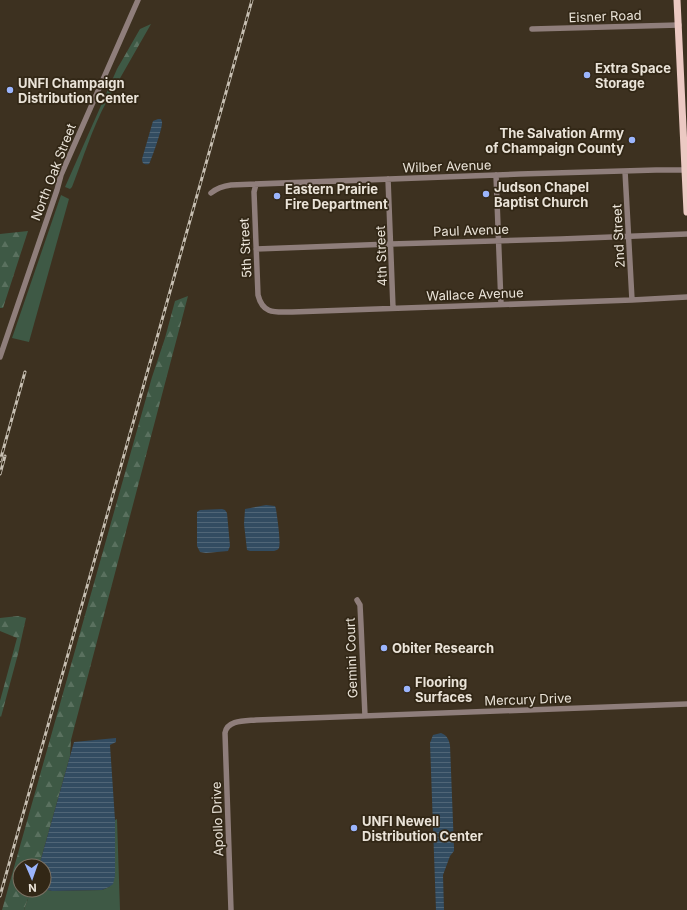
<svg xmlns="http://www.w3.org/2000/svg" width="687" height="910" viewBox="0 0 687 910" font-family="Inter,sans-serif">
  <style>
    .green { fill: #3e5945 }
    .forest { fill: url(#forest-firs) }
    .water { fill: url(#water-rules) }
    .lines { fill: none; stroke-linecap: round; stroke-linejoin: round }
    .minor { stroke: #8f7e7b; stroke-width: 5.5 }
    .major { stroke: #ecc9c3; stroke-width: 7 }
    .rail-casing { stroke: #c7bfb2; stroke-width: 3 }
    .rail { stroke: #322716; stroke-width: 1.5; stroke-dasharray: 4.5; stroke-linecap: butt }
    .poi-dot { fill: #9bb5fd; stroke: #322716; stroke-width: 1.5 }
    .labels { text-anchor: middle; dominant-baseline: central; stroke-width: 3.5; stroke-linejoin: round; paint-order: stroke }
    .street-label { font-size: 13px; fill: #eae3d8; stroke: #322716 }
    .poi-label { font-size: 13px; font-weight: bold; fill: #eae3d8; stroke: #322716; text-anchor: start }
  </style>
  <defs>
    <pattern id="forest-firs" width="22" height="20" patternUnits="userSpaceOnUse"><rect width="22" height="20" fill="#3e5945"/><path d="M5 1l3.5 6h-7zM16 11l3.5 6h-7z" fill="#5a715f"/></pattern>
    <pattern id="water-rules" width="6" height="5" patternUnits="userSpaceOnUse"><rect width="6" height="5" fill="#324c61"/><path d="M0 2.5h6" fill="none" stroke="#506677"/></pattern>
  </defs>
  <rect width="100%" height="100%" fill="#3d3120"/>
  <path class="green" d="M103 101H107C92 128 83 159 72 187L70 189 65 187Z
    M61 195 69 199 29 342 12 338Z
    M117 819 120 910H24L31 890 44 889 52 891 102 890 109 887 115 876V820Z"/>
  <path class="forest" d="M151 24 107 101H103L117 69 140 29Z
    M28 231 3 308H0V234Z
    M188 296 71 740 70 756 39 866H20V890H31L24 910H2L152 377 165 338 175 301Z
    M18 616 26 618 18 654 1 717 0 716V701L17 638 0 631V618Z"/>
  <path class="water" d="M158 119H161C161 120 162 121 162 122 163 127 153 155 150 162L149 164C145 165 142 164 142 159L153 121Z
    M266 505 275 506 276 509C277 516 281 542 279 548 278 550 276 550 274 551H250L247 550 244 524 245 509Z
    M222 509 225 510 227 513 230 546 228 551 206 553 200 552 197 546V512L200 510Z
    M441 733C447 735 449 740 450 745L454 848V851L450 856 443 875 444 910H436L430 743 433 735Z
    M116 738V742L110 745 115 820V876L113 884 109 887 102 890 52 891 44 889V866H39L74 742Z"/>
  <g class="lines">
    <path class="minor" d="M532 29 679 25
      M625 171 632 300
      M496 175 501 304
      M388 179 393 308
      M256 184 254 192 258 295C263 315 276 312 292 312L632 300 687 297
      M211 193C217 188 223 186 231 185L520 174 656 170H687
      M256 249 391 244 561 239 687 234
      M0 357 57 190 61 175 138 0
      M357 600 360 605 361 625 365 716
      M231 910 225 733C227 720 245 721 256 720L687 704"/>
    <path class="major" d="M677 0 687 212"/>
    <g class="rail-casing">
      <path id="rail" d="M0 461 25 372
        M0 474 5 456
        M0 896 252 0"/>
    </g>
    <use href="#rail" class="rail"/>
  </g>
  <g class="poi-dot">
    <circle cx="587" cy="75" r="4"/>
    <circle cx="10" cy="90" r="4"/>
    <circle cx="632" cy="140" r="4"/>
    <circle cx="486" cy="194" r="4"/>
    <circle cx="277" cy="196" r="4"/>
    <circle cx="384" cy="648" r="4"/>
    <circle cx="407" cy="689" r="4"/>
    <circle cx="354" cy="828" r="4"/>
  </g>
  <g class="labels">
    <g class="street-label">
      <text transform="translate(605 16) rotate(-2)">Eisner Road</text>
      <text transform="translate(447 166) rotate(-2)">Wilber Avenue</text>
      <text transform="translate(53 172) rotate(-69)">North Oak Street</text>
      <text transform="translate(471 230) rotate(-2)">Paul Avenue</text>
      <text transform="translate(618 236) rotate(-93)">2nd Street</text>
      <text transform="translate(245 248) rotate(-93)">5th Street</text>
      <text transform="translate(381 256) rotate(-92)">4th Street</text>
      <text transform="translate(475 294) rotate(-2)">Wallace Avenue</text>
      <text transform="translate(351 658) rotate(-92)">Gemini Court</text>
      <text transform="translate(528 699) rotate(-2)">Mercury Drive</text>
      <text transform="translate(217 819) rotate(-92)">Apollo Drive</text>
    </g>
    <g class="poi-label">
      <text x="595" y="68">Extra Space<tspan x="595" dy="15">Storage</tspan></text>
      <text x="18" y="83">UNFI Champaign<tspan x="18" dy="15">Distribution Center</tspan></text>
      <text x="624" y="133" text-anchor="end">The Salvation Army<tspan x="624" dy="15">of Champaign County</tspan></text>
      <text x="494" y="187">Judson Chapel<tspan x="494" dy="15">Baptist Church</tspan></text>
      <text x="285" y="189">Eastern Prairie<tspan x="285" dy="15">Fire Department</tspan></text>
      <text x="392" y="648">Obiter Research</text>
      <text x="415" y="682">Flooring<tspan x="415" dy="15">Surfaces</tspan></text>
      <text x="362" y="821">UNFI Newell<tspan x="362" dy="15">Distribution Center</tspan></text>
    </g>
  </g>
  <g transform="translate(32 878) rotate(178)"><circle r="19" fill="#322716" stroke="#7c7264"/>
  <path d="M0-3L7 15L0 10L-7 15Z" fill="#9bb5fd"/>
  <text y="-6" font-size="11" font-weight="bold" text-anchor="middle" fill="#eae3d8">N</text>
  </g>
</svg>
